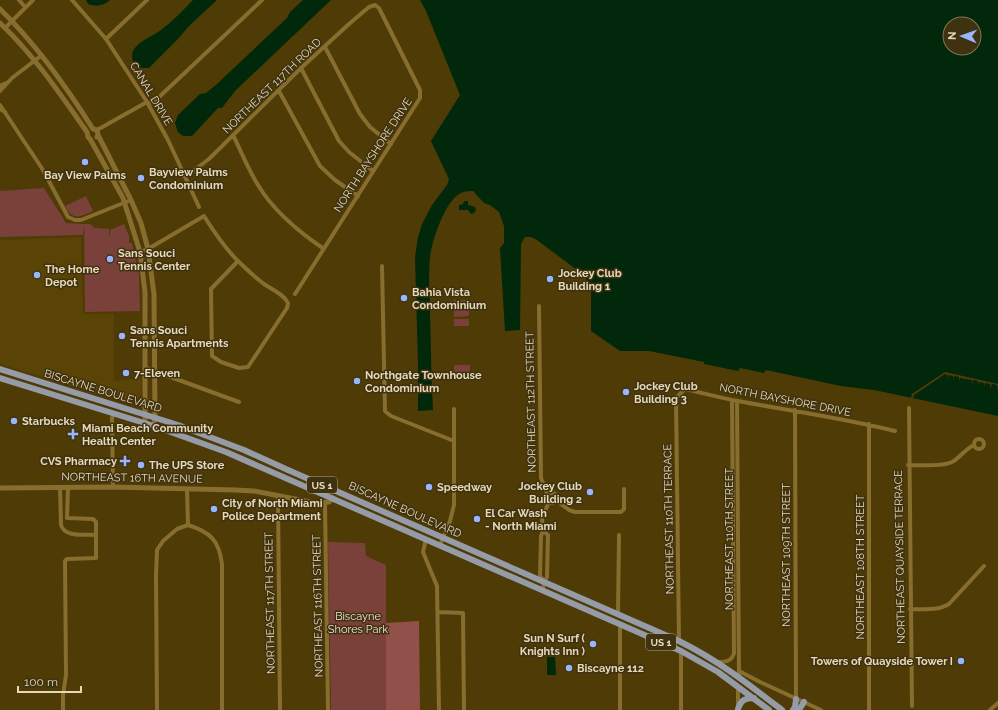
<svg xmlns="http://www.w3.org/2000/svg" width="998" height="710" viewBox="0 0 998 710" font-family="Raleway,sans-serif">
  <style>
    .built { fill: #594406 }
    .green { fill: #7a403a }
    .forest { fill: #91514a }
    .water { fill: #01280a; fill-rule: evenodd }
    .pier { fill: #4e3b06 }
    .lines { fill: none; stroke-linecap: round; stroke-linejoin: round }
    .minor { stroke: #876d2e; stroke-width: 4 }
    .tertiary { stroke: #876d2e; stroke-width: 5 }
    .primary { stroke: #969ba8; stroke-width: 6 }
    .poi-dot { fill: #99b5fd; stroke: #3f3210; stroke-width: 1.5 }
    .labels { text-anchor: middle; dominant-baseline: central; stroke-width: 3; stroke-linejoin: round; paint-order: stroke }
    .shield { fill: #3f3210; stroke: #b4a787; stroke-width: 1 }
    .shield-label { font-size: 10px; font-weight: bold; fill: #e6d9ba }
    .street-label { font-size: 11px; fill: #e6d9ba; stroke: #3f3210 }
    .poi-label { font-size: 11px; font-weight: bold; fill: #e6d9ba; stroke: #3f3210; text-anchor: start }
    .park-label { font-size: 11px; fill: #f3dfdc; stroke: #3f3210 }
  </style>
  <rect width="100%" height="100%" fill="#4e3b06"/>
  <path class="built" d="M81 237 83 314H114V381L142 378 141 407 0 364V240Z"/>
  <path class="green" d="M44 188 66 223 84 224 83 235 0 237V191Z
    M86 196 93 211C80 217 72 221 65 206Z
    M84 224H90L95 228 109 229V236L116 237 110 236V230L124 224 129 236V243H132L139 275 140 311 85 312Z
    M454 300H469V307H454Z
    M469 309V316L454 317V310Z
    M454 319H469V326H454Z
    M470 365V377H454V365Z
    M328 542 365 543 366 556 386 565V710H331Z"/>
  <path class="forest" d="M419 621 420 710H386V623Z"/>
  <path class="water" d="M86 0H110C104 6 96 7 88 4Z
    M193 0H217L189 26 177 40 149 68C143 68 136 69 133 62 127 44 151 38 161 30 173 21 183 10 193 0Z
    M303 0H331L235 91 222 108H218L192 136H183L178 132 175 123 178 115 200 94 206 93 217 84 287 18 290 12Z
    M420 0H998V416L874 390 841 386 766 370 764 373 740 368 738 371 704 364V362L649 351H620L591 331V291L585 276 537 240 531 237H525L521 244 520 330 505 331 500 248 504 243V226L499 212 490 205 484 203 473 191C469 191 465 191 461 193 445 200 432 241 430 257 428 275 430 294 430 312 431 345 431 378 433 410L418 411V364L415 257 418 237 422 224 432 205 447 185 449 179 431 141 460 95 426 11ZM950 24H974V48H950Z
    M464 201H468V205L475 207 476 210 474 213 471 214 468 210H459V205L463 204Z
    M547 657H555L556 675H547Z"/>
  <path class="pier" d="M945 372 998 384V386L997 390V385L992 384 990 389V384L985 383 984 387V383L979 382 978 386V381L973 380 972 385V380L966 379 965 383 966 379 960 378 959 382V377L954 376 953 381V376L948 375 947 380V375L945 374 914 395 913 398H911L912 394Z"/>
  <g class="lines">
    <path class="minor" d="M19 0 25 7
      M72 0 106 39 147 102 168 140 199 207
      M5 28 33 0
      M106 39 147 0
      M325 47 360 114 370 127 391 144
      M301 68 339 141 349 152 373 171
      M0 86 6 83
      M0 91 12 78 42 55
      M279 91 320 166 335 180 358 196
      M148 104 157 99 262 0
      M0 105 43 170 68 217 75 220H81L131 200
      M0 109 5 112
      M97 130 147 102
      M233 135C241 151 248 169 258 185 274 212 299 232 324 249
      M185 177 209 159 301 68 349 24 369 7 375 5 379 8 420 90V98L295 294
      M140 252 148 249 204 216C214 232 225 248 238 261 246 269 255 277 264 284 271 289 284 294 288 303L287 308 248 367 239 368 221 362 212 356 211 289 238 261
      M382 266 385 411 391 416 454 441
      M539 306 541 478 548 496
      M146 368 239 402
      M737 401 739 676
      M909 408 912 706
      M795 410 796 699
      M974 444a5 5 0 1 1 10 0a5 5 0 1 1-10 0Z
      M908 465C920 465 943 467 952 462 960 458 965 449 974 445
      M60 487 61 525C65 538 85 534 96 535
      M113 487 112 418 114 413
      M187 489 188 525
      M547 498a5 5 0 1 1 10 0a5 5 0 1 1-10 0Z
      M278 496 280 710
      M557 501 569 510 575 512H621L624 509V489
      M325 503 328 710
      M426 539 423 552 437 586 439 710
      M440 545 450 521 454 505V409
      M544 581 540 576 541 536 543 531 542 518 549 502
      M543 590 544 582 547 577 548 535 543 531
      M910 609C923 609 938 611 949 604L984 566
      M438 612 463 613 464 710
      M618 614 619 535
      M620 624V710
      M679 641 676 398 685 389C703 393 721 398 738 401 791 411 843 418 895 431
      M681 651V710
      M719 662C726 662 732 661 734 653L732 400
      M739 671 760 682 821 710
      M738 686V706
      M63 710V695L66 675 65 561 67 559 96 558V522L93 519 67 518 68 487
      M157 710 156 575 157 550 163 541 177 529 188 525C210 532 219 540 222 564V710
      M869 710V424
      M990 710 998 703"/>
    <path class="tertiary" d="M0 9C37 45 66 86 93 129L97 130 98 135 97 137
      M0 23C34 55 60 94 87 132L88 137 90 139 123 198 140 252 145 292V423
      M98 135 131 200 141 223 148 249 154 294 155 417 154 426
      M0 488 113 487 235 490 254 491 316 503 329 502 333 498"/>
    <path class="primary" d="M0 369 178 425 244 450 288 470 679 641C719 661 747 683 782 710
      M0 378 154 426 226 452 681 651 718 672 769 710
      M738 709C741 700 745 698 754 698
      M793 710 795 707 796 699
      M799 710 804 702"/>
  </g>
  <g class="poi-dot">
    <circle cx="85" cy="162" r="4"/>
    <circle cx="141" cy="178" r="4"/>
    <circle cx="110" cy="259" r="4"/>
    <circle cx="37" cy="275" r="4"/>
    <circle cx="550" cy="279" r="4"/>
    <circle cx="404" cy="298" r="4"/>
    <circle cx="122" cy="336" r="4"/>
    <circle cx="126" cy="373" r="4"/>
    <circle cx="357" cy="381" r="4"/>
    <circle cx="626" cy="392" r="4"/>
    <circle cx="14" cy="421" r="4"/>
    <path d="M71 428h4v4h4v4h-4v4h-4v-4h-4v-4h4z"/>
    <path d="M123 455h4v4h4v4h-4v4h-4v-4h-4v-4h4z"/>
    <circle cx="141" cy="465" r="4"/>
    <circle cx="429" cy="487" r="4"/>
    <circle cx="590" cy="492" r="4"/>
    <circle cx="214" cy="509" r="4"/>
    <circle cx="477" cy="519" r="4"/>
    <circle cx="593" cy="644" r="4"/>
    <circle cx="961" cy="661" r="4"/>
    <circle cx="569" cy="668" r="4"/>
  </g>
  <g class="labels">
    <g class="shield">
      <rect x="307" y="477" width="30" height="16" rx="3"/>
      <rect x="646" y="634" width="30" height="16" rx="3"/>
    </g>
    <g class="shield-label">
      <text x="322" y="485">US 1</text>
      <text x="661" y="642">US 1</text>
    </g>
    <g class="street-label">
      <text transform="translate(272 86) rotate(-44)">NORTHEAST 117TH ROAD</text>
      <text transform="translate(151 94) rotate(59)">CANAL DRIVE</text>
      <text transform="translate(373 155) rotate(-57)">NORTH BAYSHORE DRIVE</text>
      <text transform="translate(103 391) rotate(17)">BISCAYNE BOULEVARD</text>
      <text transform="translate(785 400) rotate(11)">NORTH BAYSHORE DRIVE</text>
      <text transform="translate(531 402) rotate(-91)">NORTHEAST 112TH STREET</text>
      <text transform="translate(132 478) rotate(1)">NORTHEAST 16TH AVENUE</text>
      <text transform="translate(405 510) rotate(24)">BISCAYNE BOULEVARD</text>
      <text transform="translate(669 519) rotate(-91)">NORTHEAST 110TH TERRACE</text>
      <text transform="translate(729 539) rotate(-90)">NORTHEAST 110TH STREET</text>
      <text transform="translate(786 555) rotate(-90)">NORTHEAST 109TH STREET</text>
      <text transform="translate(900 557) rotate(-91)">NORTHEAST QUAYSIDE TERRACE</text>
      <text transform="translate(860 567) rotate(-90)">NORTHEAST 108TH STREET</text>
      <text transform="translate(270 603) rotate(-91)">NORTHEAST 117TH STREET</text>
      <text transform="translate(318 606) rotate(-91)">NORTHEAST 116TH STREET</text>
    </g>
    <g class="poi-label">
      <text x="149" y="172">Bayview Palms<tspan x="149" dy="13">Condominium</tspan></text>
      <text x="85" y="175" text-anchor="middle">Bay View Palms</text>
      <text x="118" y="253">Sans Souci<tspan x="118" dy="13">Tennis Center</tspan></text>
      <text x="45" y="269">The Home<tspan x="45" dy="13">Depot</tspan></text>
      <text x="558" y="273">Jockey Club<tspan x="558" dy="13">Building 1</tspan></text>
      <text x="412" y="292">Bahia Vista<tspan x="412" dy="13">Condominium</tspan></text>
      <text x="130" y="330">Sans Souci<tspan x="130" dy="13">Tennis Apartments</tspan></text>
      <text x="134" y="373">7-Eleven</text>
      <text x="365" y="375">Northgate Townhouse<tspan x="365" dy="13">Condominium</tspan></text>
      <text x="634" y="386">Jockey Club<tspan x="634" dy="13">Building 3</tspan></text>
      <text x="22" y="421">Starbucks</text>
      <text x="82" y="428">Miami Beach Community<tspan x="82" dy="13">Health Center</tspan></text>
      <text x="117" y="461" text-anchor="end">CVS Pharmacy</text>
      <text x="149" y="465">The UPS Store</text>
      <text x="582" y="486" text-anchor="end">Jockey Club<tspan x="582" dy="13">Building 2</tspan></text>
      <text x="437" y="487">Speedway</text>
      <text x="222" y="503">City of North Miami<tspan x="222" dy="13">Police Department</tspan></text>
      <text x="485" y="513">El Car Wash<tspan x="485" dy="13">- North Miami</tspan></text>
      <text x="585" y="638" text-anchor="end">Sun N Surf (<tspan x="585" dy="13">Knights Inn )</tspan></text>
      <text x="953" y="661" text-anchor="end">Towers of Quayside Tower I</text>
      <text x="577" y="668">Biscayne 112</text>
    </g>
    <g class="park-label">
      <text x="358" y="616">Biscayne<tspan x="358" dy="13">Shores Park</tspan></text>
    </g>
  </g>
  <g transform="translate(962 36) rotate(272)"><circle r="19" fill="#3f3210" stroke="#827554"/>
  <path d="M0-3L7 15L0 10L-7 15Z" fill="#99b5fd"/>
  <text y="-6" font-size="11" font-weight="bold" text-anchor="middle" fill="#e6d9ba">N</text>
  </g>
  <path d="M18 686v6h63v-6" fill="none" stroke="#e6d9ba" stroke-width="2"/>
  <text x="24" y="686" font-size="12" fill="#e6d9ba" stroke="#3f3210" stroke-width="3" paint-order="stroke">100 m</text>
</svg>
